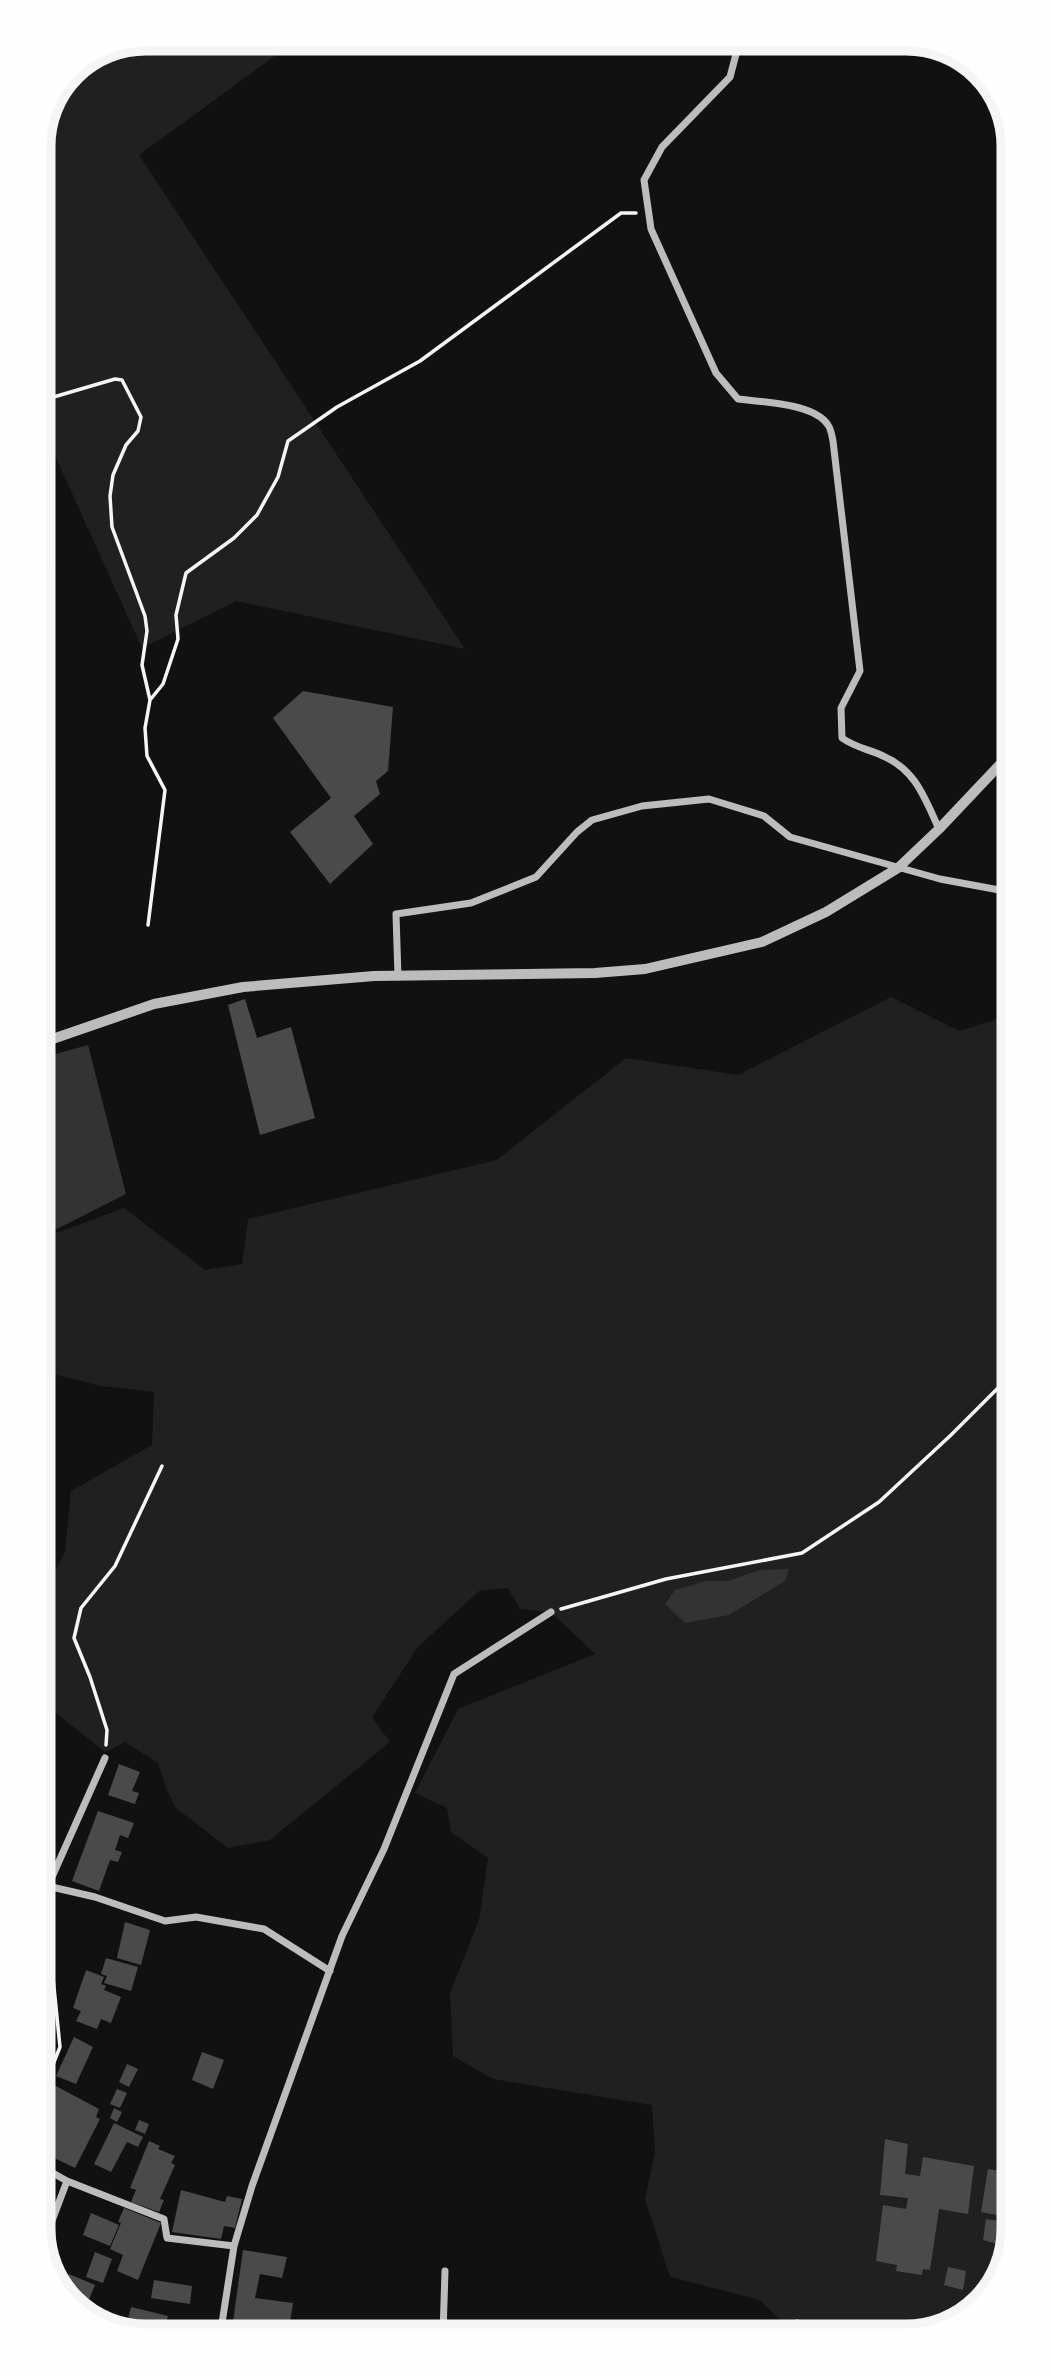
<svg xmlns="http://www.w3.org/2000/svg" width="1052" height="2375" viewBox="0 0 1052 2375" font-family="Commissioner,sans-serif">
  <style>
    .green { fill: #202020 }
    .water { fill: #333 }
    .building { fill: #4a4a4a }
    .lines { fill: none; stroke-linecap: round; stroke-linejoin: round }
    .path { stroke: #f5f5f5; stroke-width: 3.5 }
    .minor { stroke: #bcbcbc; stroke-width: 7 }
    .tertiary { stroke: #bcbcbc; stroke-width: 10 }
    .rim { fill: none; stroke: #f5f5f5; stroke-width: 9 }
  </style>
  <rect width="100%" height="100%" fill="#111"/>
  <path class="green" d="M146 39H298L139 155 465 649 236 601 142 648 47 438 40 440 39 139 62 89 110 53Z
    M891 997 959 1031 992 1021 1010 1008 1013 2230 992 2294 941 2331 798 2332 777 2317 760 2300 670 2277 645 2199 655 2153 652 2105 493 2079 453 2056 450 1993 479 1920 488 1858 451 1832 447 1808 415 1793 458 1709 595 1654 551 1612 520 1609 508 1588 479 1591 418 1647 372 1717 390 1742 270 1840 228 1848 176 1808 166 1788 158 1763 125 1742 105 1752 43 1703V1596L65 1552 71 1491 152 1445 154 1392 102 1386 42 1371V1238L124 1208 205 1270 242 1264 248 1219 497 1160 626 1058 738 1075Z"/>
  <path class="water" d="M88 1045 126 1194 49 1233H42L41 1058Z
    M789 1569 785 1581 729 1615 685 1623 665 1604 675 1590 706 1581H728L760 1570Z"/>
  <path class="building" d="M303 691 393 707 388 771 376 781 380 794 354 816 373 844 330 884 290 832 331 798 273 718Z
    M245 999 257 1038 291 1027 315 1118 260 1135 228 1005Z
    M42 1519 54 1550 46 1556 50 1567 42 1571Z
    M119 1764 140 1772 132 1791 139 1793 135 1804 108 1795Z
    M98 1811 134 1823 128 1838 120 1835 115 1850 122 1852 118 1862 110 1860 99 1891 72 1881Z
    M125 1922 150 1930 141 1965 117 1958Z
    M106 1958 138 1967 131 1991 104 1983 107 1976 101 1974Z
    M86 1970 104 1977 101 1984 106 1986 104 1990 121 1997 111 2023 101 2019 97 2029 76 2021 81 2011 73 2008Z
    M74 2037 93 2047 76 2084 56 2076Z
    M202 2052 224 2060 213 2089 192 2080Z
    M127 2064 138 2069 129 2087 119 2082Z
    M54 2085 99 2109 96 2117 100 2119 75 2168 44 2153V2106Z
    M117 2089 127 2093 120 2108 110 2104Z
    M114 2108 122 2112 117 2122 110 2118Z
    M139 2120 149 2124 145 2134 135 2130Z
    M114 2123 143 2137 138 2147 127 2142 111 2172 94 2164Z
    M885 2139 908 2144 905 2174 920 2176 923 2157 974 2166 968 2214 939 2209 930 2270 923 2269 922 2275 896 2271 897 2265 876 2261 883 2205 906 2209 908 2198 880 2195Z
    M149 2141 160 2146 158 2149 175 2156 171 2163 175 2165 160 2199 164 2200 159 2212 131 2202 136 2190 130 2188Z
    M988 2169 1013 2173V2218L981 2212Z
    M181 2190 225 2202 227 2196 242 2199 235 2228 224 2226 221 2239 172 2232Z
    M124 2208 161 2223 138 2280 117 2271 123 2255 110 2249 121 2223 118 2222Z
    M91 2213 119 2225 110 2246 83 2235Z
    M986 2219 1005 2222 998 2244 983 2240Z
    M243 2250 287 2257 282 2278 260 2274 255 2298 293 2303 288 2335 231 2336Z
    M95 2252 112 2259 103 2283 86 2277Z
    M948 2267 966 2271 963 2290 944 2285Z
    M69 2274 95 2285 84 2312 91 2318 80 2314 65 2293 67 2285 64 2284Z
    M154 2280 192 2286 190 2304 151 2298Z
    M131 2307 168 2316 165 2328 186 2332 185 2336H138L125 2331Z
    M348 2323 368 2324 367 2329H384V2335H348Z
    M191 2330 212 2335V2336H190Z"/>
  <g class="lines">
    <path class="path" d="M40 462 42 444 40 401 115 379 122 380 141 417 138 431 126 445 113 475 110 496 112 527 145 616 147 631 142 665 150 700
      M148 925 165 790 147 756 145 728 150 700 163 684 178 639 176 615 186 573 234 538 257 515 278 477 288 441 337 407 420 361 621 213H636
      M561 1609 666 1579 802 1553 879 1502 951 1435 1011 1375
      M106 1745 107 1730 90 1677 74 1638 81 1608 115 1566 162 1466
      M44 2087 60 2047 48 1928V1900
      M987 2297 998 2244 1010 2240"/>
    <path class="minor" d="M740 39 730 77 662 147 644 180 651 229 716 373 738 399C761 402 814 403 828 425 831 429 832 436 833 441L860 671 841 708 842 738C856 748 869 749 883 756 916 770 925 799 939 829
      M398 977 396 914 471 903 536 877 577 832 592 820 642 806 709 799 764 816 790 837 940 879 1010 892
      M43 1885 95 1897 165 1921 196 1917 264 1929 330 1971
      M48 1886 105 1758
      M44 2168 67 2181 44 2242
      M67 2181 164 2219 167 2238 234 2246
      M782 2332 797 2323
      M443 2334 445 2271
      M220 2336 234 2246 252 2186 342 1936 384 1849 454 1674 551 1612"/>
    <path class="tertiary" d="M41 1043 154 1004 243 987 374 976 595 973 645 969 762 942 826 912 898 868 939 829 1009 755"/>
  </g>
  <path d="M0 0H1052V2375H0ZM146 51H906A95 95 0 0 1 1001 146V2229A95 95 0 0 1 906 2324H146A95 95 0 0 1 51 2229V146A95 95 0 0 1 146 51Z" fill="#fefefe" fill-rule="evenodd"/>
  <path class="rim" d="M146 51H906A95 95 0 0 1 1001 146V2229A95 95 0 0 1 906 2324H146A95 95 0 0 1 51 2229V146A95 95 0 0 1 146 51Z"/>
</svg>
